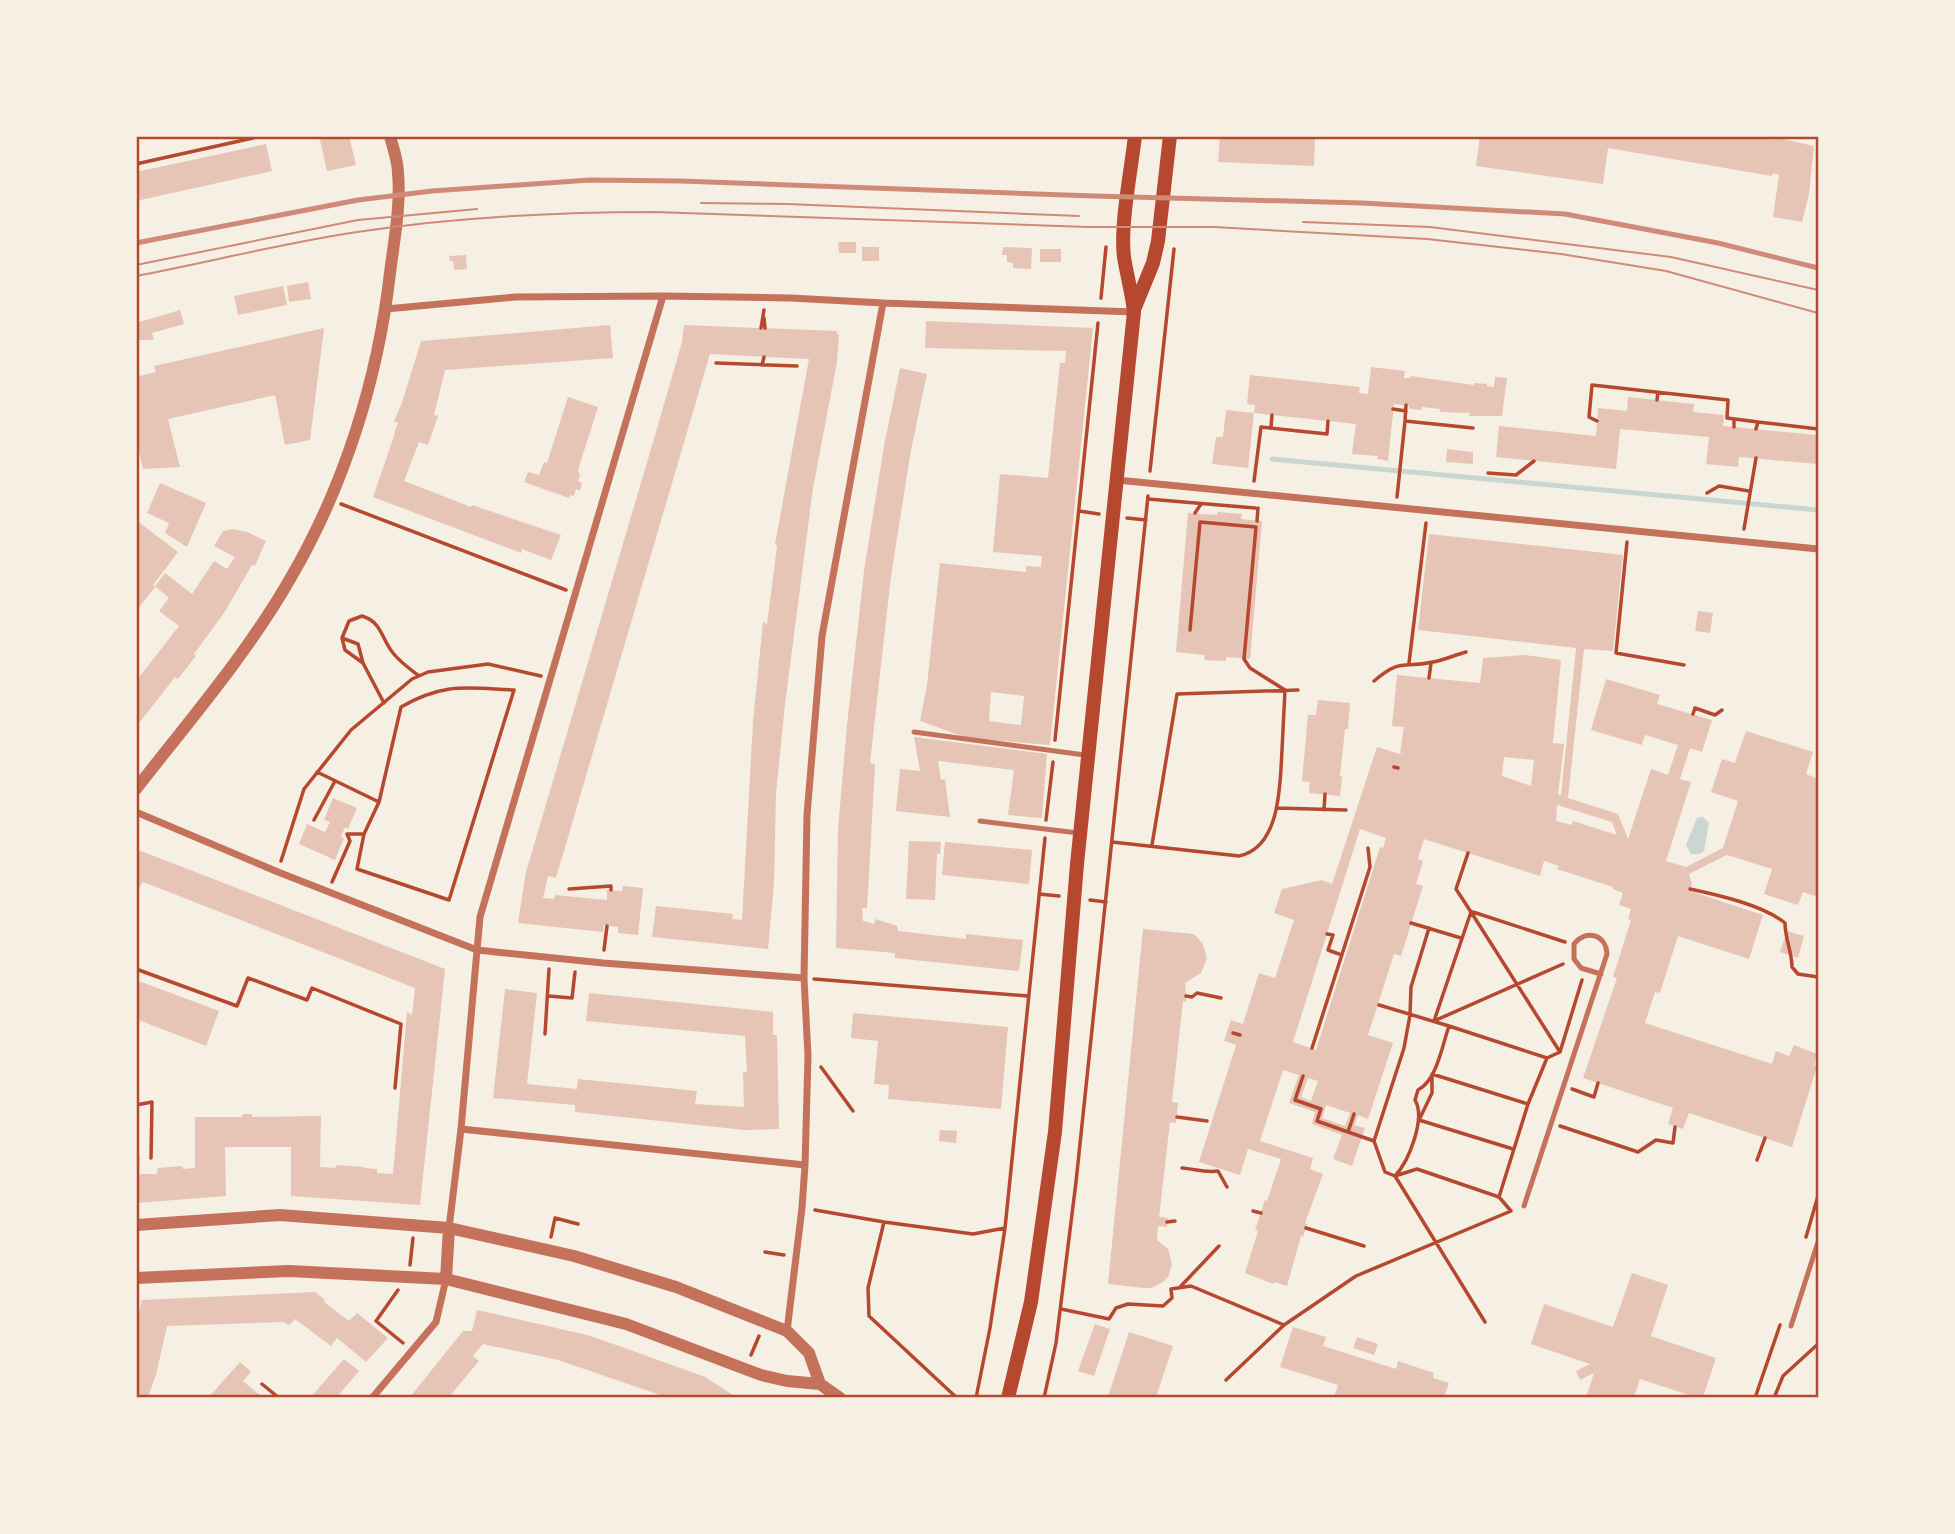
<svg xmlns="http://www.w3.org/2000/svg" width="1955" height="1534" viewBox="0 0 1955 1534" font-family="'DM Sans',sans-serif">
  <style>
    .water { fill: #c9d6d2 }
    .lines { fill: none; stroke-linecap: round; stroke-linejoin: round }
    .stream { stroke: #c9d6d2; stroke-width: 5 }
    .building { fill: #e6c5b7; fill-rule: evenodd }
    .path { stroke: #b5482f; stroke-width: 3.5 }
    .service { stroke: #c5725c; stroke-width: 5 }
    .minor { stroke: #c5725c; stroke-width: 7 }
    .tertiary { stroke: #c5725c; stroke-width: 12 }
    .secondary { stroke: #b5482f; stroke-width: 14 }
    .tram { stroke: #cf8b77; stroke-width: 2 }
    .rail { stroke: #cf8b77; stroke-width: 5 }
    .neatline { fill: none; stroke: #b5482f; stroke-width: 2.5 }
  </style>
  <rect width="100%" height="100%" fill="#f6efe4"/>
  <path class="water" d="M1703 817 1709 823 1704 851 1700 854H1691L1686 845 1697 818Z"/>
  <g class="lines">
    <path class="stream" d="M1272 459 1818 510"/>
  </g>
  <path class="building" d="M319 136H349L356 165 327 171Z
    M1220 136H1315L1314 166 1218 162Z
    M1480 136H1756L1777 140 1778 138 1814 146 1809 194 1802 222 1773 217 1779 175 1773 173 1772 176 1608 148 1603 184 1476 166Z
    M266 144 272 171 136 201V172Z
    M838 242H856V253H839Z
    M862 247H879V261H862Z
    M1003 247 1032 248 1031 269 1013 268V263L1007 262V255H1002Z
    M1040 249H1061V262H1040Z
    M466 255 467 269 454 270 453 261H450L449 256Z
    M308 282 311 299 289 302 287 286Z
    M283 286 287 305 238 315 234 296Z
    M180 310 184 324 152 333 154 340H136V323Z
    M926 321 1093 328 1050 745 967 738 920 721 927 685 940 563 1026 572V566L1041 567 1042 556 993 552 1000 474 1048 478 1060 363H1065L1066 351 925 348ZM991 692 1024 696 1021 725 989 721Z
    M610 325 613 358 445 370 434 415 438 416 428 445 419 442 404 481 471 507 472 505 561 535 551 560 522 549 521 553 373 497 395 433H394L398 423 394 421 402 403 421 341Z
    M684 325 837 331V334H839L837 362 813 488 785 704 776 793 774 883 768 949 652 937 656 906 733 914 732 919 742 920 753 722 763 622 767 624 777 546 775 544 809 359 710 354 556 878 548 876 543 898 554 899 555 895 607 900V890L622 891 623 886 643 888 638 935 618 933V927L604 925 603 932 518 923 526 872 656 432 682 342Z
    M324 328 310 440 285 445 275 395 168 419 180 467 143 469 136 439V377L156 372 154 366Z
    M1371 367 1405 371 1404 378H1410V376L1474 385V383L1487 384V386L1494 387 1495 377 1507 378 1502 416H1469L1470 413 1440 412V409L1422 407V410L1409 409V406L1394 404 1388 461 1377 459 1378 456 1352 454 1356 424 1254 413 1248 468 1212 464 1216 437H1223L1226 410 1254 413 1255 405 1247 404 1250 375 1360 387 1359 393 1368 394Z
    M900 368 927 374 911 450 891 576 870 763 875 764 868 893 867 908H862L863 921 874 924 876 919 897 926 898 931 966 939V934L1023 940 1019 971 895 958V953L836 948 838 829 847 725 864 571 884 446Z
    M568 397 598 407 578 470 580 475 578 481 582 483 580 491 576 489 574 496 570 495 569 498 524 482 528 472 539 475 544 462 547 463Z
    M1628 397 1694 404 1693 412 1724 415 1723 426 1817 435 1818 464 1739 457 1738 467 1706 464 1709 437 1620 429 1616 469 1496 457 1499 426 1596 436 1598 408 1627 411Z
    M1447 449 1473 452V464L1446 462Z
    M160 483 206 503 187 547 165 533 169 523 147 513Z
    M1218 512 1242 514 1241 519 1262 521 1250 659 1226 657V661L1204 660 1205 655 1176 652 1188 513 1217 515Z
    M136 520 178 552 153 585 155 587 136 611Z
    M232 529 247 532 266 541 255 566 252 565 224 613 194 654 196 656 178 679 175 677 136 727V681L179 626 159 611 169 598 155 586 165 573 192 594 214 561 227 569 235 557 214 546 223 531Z
    M1429 534 1623 555 1613 651 1584 649 1568 798 1618 814 1628 839 1651 769 1668 775 1678 745 1645 735 1642 745 1591 730 1606 679 1660 695 1657 704 1712 720 1702 752 1690 748 1680 779 1691 782 1666 861 1686 867 1723 848 1738 801 1711 792 1722 759 1735 763 1746 731 1813 752 1806 774 1818 779V897L1803 892 1798 905 1764 894 1772 869 1727 855 1689 874 1692 883 1690 891 1763 915 1749 959 1678 936 1660 993 1655 992 1645 1023 1772 1064 1776 1051 1789 1056 1794 1045 1817 1054 1814 1065 1817 1066 1792 1147 1689 1113 1683 1129 1668 1124 1673 1108 1583 1078 1617 978 1613 977 1631 920 1628 919 1631 909 1619 905 1623 893 1613 889V887L1557 869 1559 866 1544 861 1540 876 1424 839 1418 859 1423 861 1416 884 1423 886 1401 956 1394 954 1368 1035 1393 1043 1368 1119 1358 1115 1354 1125 1365 1128 1352 1166 1333 1159 1342 1135 1312 1124 1315 1112 1289 1103 1299 1075 1283 1070 1260 1141 1313 1158 1310 1169 1323 1174 1305 1223 1307 1224 1303 1237 1301 1236 1287 1286 1274 1282 1273 1284 1245 1273 1258 1231 1255 1230 1265 1200 1267 1201 1281 1159 1248 1149 1240 1175 1199 1162 1236 1045 1224 1041 1231 1020 1243 1024 1259 973 1275 978 1294 920 1274 913 1282 889 1322 880 1332 884 1377 747 1403 755 1400 753 1404 727 1392 726 1397 675 1480 683 1483 658 1525 655 1561 660 1553 743 1564 744 1558 795H1561L1576 648 1418 630ZM1504 757 1534 760 1531 786 1502 776ZM1557 805 1612 822 1617 835 1573 821 1572 825 1556 821ZM1360 829 1386 838 1383 848 1380 847 1316 1050 1293 1042ZM1308 1078 1318 1081 1311 1101 1301 1097ZM1326 1105 1350 1113 1345 1126 1322 1118Z
    M1698 611 1713 613 1710 633 1695 631Z
    M1318 700 1350 703 1348 729H1345L1340 776H1342L1340 796 1309 793 1310 782 1302 781 1308 715H1316Z
    M914 737 1047 754 1042 818 1008 815 1014 770 938 761 941 780 945 779 950 817 896 811 900 769 920 771Z
    M333 798 357 808 348 829 345 827 341 837 344 838 335 860 299 844 307 824 325 832 330 822 324 820Z
    M909 841 941 842 940 854H937L935 900 906 899Z
    M945 842 1032 850 1029 884 942 875Z
    M136 849 445 969 420 1205 291 1196V1147H225L226 1196 136 1203V1144L140 1158 139 1174H157L158 1168 182 1166 183 1169 195 1168V1117H242L243 1114H252V1117L321 1116 320 1167 336 1168V1165L364 1167V1168L377 1169V1173L393 1174 407 1012 412 1015 415 988 143 882 136 892Z
    M1143 929 1194 934 1203 944 1207 958 1201 973 1185 983 1186 996V1002L1183 1001 1172 1102 1178 1103 1176 1123 1170 1122 1159 1217 1168 1218 1167 1227 1158 1226 1157 1240 1168 1249 1172 1264 1168 1277 1163 1282 1151 1288H1144L1108 1284Z
    M1787 931 1804 936 1798 958 1780 952Z
    M136 980 219 1011 206 1046 136 1019Z
    M505 989 537 993 527 1084 577 1089 578 1079 697 1091 695 1104 744 1107 743 1072H747L745 1036 586 1021 589 993 773 1012V1035H777L779 1129 745 1130 575 1112V1105L493 1098Z
    M853 1013 1008 1027 1001 1109 888 1099 889 1085 874 1084 878 1041 851 1038Z
    M940 1130 957 1131 956 1143 939 1141Z
    M1632 1273 1668 1285 1651 1336 1716 1358 1703 1397H1695L1640 1379 1634 1397H1586L1594 1373 1580 1380 1576 1371 1590 1364 1531 1344 1544 1304 1613 1327Z
    M315 1292 325 1300 324 1302 349 1321 357 1313 388 1338 366 1362 337 1338 331 1346 295 1319 289 1325 283 1322 167 1326 156 1375 149 1394 147 1397H136V1325L142 1300Z
    M477 1310 587 1335 622 1347 705 1377 736 1397H666L558 1360 483 1344 473 1356 479 1361 449 1397H410L463 1331H472Z
    M1095 1324 1110 1329 1094 1376 1078 1371Z
    M1293 1327 1326 1337 1323 1346 1396 1369 1398 1361 1434 1373 1433 1378 1449 1383 1444 1397H1334L1338 1385 1280 1367Z
    M1129 1332 1173 1346 1156 1397H1108Z
    M1357 1337 1378 1344 1374 1355 1353 1348Z
    M344 1359 359 1371 337 1397H311Z
    M240 1362 251 1372 243 1381 262 1397H209Z"/>
  <g class="lines">
    <path class="path" d="M136 164 253 138
      M1101 298 1106 247
      M764 318 765 328
      M761 328 764 310
      M716 363 797 366
      M762 365 764 357
      M1657 400 1658 392
      M1393 409 1406 411
      M1405 421 1406 405
      M1597 421 1589 417 1592 385 1728 400 1727 418 1758 422
      M1271 427 1272 415
      M1734 427V419
      M1756 429 1758 422 1818 429
      M1150 471 1174 249
      M1488 473 1516 475 1534 461
      M1254 481 1261 427 1327 434 1328 421
      M1707 493 1719 486 1749 491
      M1397 497 1405 421 1473 428
      M1148 499 1255 508
      M341 504 566 590
      M1079 511 1099 514
      M1195 513 1201 504
      M1127 518 1146 520
      M1257 521 1258 508
      M1744 529 1756 458
      M1627 542 1616 653 1684 665
      M342 638 358 644 363 663
      M1409 663 1426 523
      M1429 678 1431 663
      M1374 681C1402 657 1403 669 1433 662 1444 660 1455 655 1466 652
      M384 703 363 663 345 650 342 638 349 621 362 616C382 622 381 638 393 653 400 662 410 669 419 676
      M1693 714 1695 708 1715 715 1722 710
      M1055 740 1098 323
      M1394 767 1398 768
      M317 772 379 802 364 834H347L350 841 332 882
      M1277 808 1346 810
      M1324 810 1325 794
      M314 820 335 781
      M1046 820 1053 762
      M364 834 357 869 449 900 514 690C467 688 444 682 401 707L379 802
      M1112 842 1239 856C1281 847 1280 784 1282 750 1283 730 1284 710 1285 690L1250 668 1244 659 1256 527 1200 522 1190 630
      M1152 845 1177 694 1298 690
      M281 861 304 789 351 730 412 679 428 672 488 664 541 676
      M569 889 611 886V890
      M1690 889C1718 895 1763 905 1785 923 1785 939 1792 952 1792 967L1798 974 1818 977
      M1039 894 1059 896
      M1090 900 1106 902
      M1471 912 1560 1052 1547 1058
      M1473 912 1565 942
      M1411 923 1461 938
      M1327 934 1333 935 1328 950 1339 954
      M604 950 607 926
      M136 969 237 1006 248 978 307 1000 312 988 401 1024 395 1088
      M814 979 1028 996
      M548 996 572 998 575 972
      M1186 996 1192 997 1197 993 1221 998
      M1379 1005 1449 1026
      M1434 1021 1471 912 1456 889 1468 853
      M1434 1021 1563 964
      M1233 1033 1240 1035
      M545 1034 549 969
      M1312 1048 1370 867 1368 848
      M1560 1052 1582 980
      M821 1067 853 1111
      M1303 1076 1295 1100 1321 1109 1317 1121 1348 1132
      M1572 1089 1594 1097 1598 1083
      M136 1105 152 1102 151 1158
      M1177 1117 1207 1121
      M1560 1126 1638 1152 1656 1140 1673 1143 1675 1127
      M1374 1141 1404 1048 1410 1015 1411 987 1429 928
      M1513 1149 1419 1120 1432 1093V1074L1528 1104
      M1757 1160 1765 1138
      M1182 1168C1195 1169 1205 1173 1218 1171L1227 1187
      M815 1210 884 1222 868 1288 869 1316 957 1398
      M1253 1211 1261 1213
      M884 1222 973 1234 1005 1228
      M1167 1222 1175 1221
      M1306 1228 1364 1246
      M551 1237 555 1218 578 1224
      M1806 1237 1818 1196
      M765 1252 784 1255
      M410 1265 413 1238
      M1181 1286 1219 1246
      M398 1290 376 1321 403 1343
      M1061 1309 1109 1319 1116 1308 1128 1304 1163 1306 1172 1298 1171 1289 1191 1286 1284 1325 1356 1276 1511 1211 1499 1197 1417 1169 1395 1176 1385 1172 1374 1141 1348 1132 1354 1114
      M1485 1322 1395 1176C1409 1161 1426 1118 1415 1100L1418 1090C1437 1080 1442 1046 1449 1026L1547 1058 1528 1104 1499 1197
      M751 1355 759 1336
      M1226 1380 1284 1325
      M262 1384 279 1398
      M976 1398 990 1328 1005 1228 1045 838
      M1044 1398 1056 1343 1076 1182 1148 496
      M1755 1398 1780 1325
      M1774 1398 1783 1376 1818 1344"/>
    <path class="service" d="M914 732 1085 755
      M980 821 1078 833
      M1524 1206 1607 954C1606 934 1586 929 1574 944V959L1581 968 1601 974
      M1791 1326 1818 1242"/>
    <path class="minor" d="M386 309 515 297 663 296 791 298 883 303 1134 312
      M1117 480 1818 549
      M136 812 278 872 477 950 603 963 804 978
      M461 1129 805 1165
      M449 1228 461 1129 480 917 663 296
      M787 1331 802 1208 805 1165 808 1056 804 978 807 815 822 636 883 303
      M372 1398 436 1322 446 1279"/>
    <path class="tertiary" d="M136 789C189 721 247 654 290 579 344 487 378 379 390 273 394 241 401 205 398 173 398 161 393 148 390 136
      M136 1225 280 1215 449 1228 574 1256 676 1287 787 1331 809 1353 820 1384
      M136 1278 289 1271 446 1279 626 1324 761 1375 787 1381 820 1384 840 1398
      M446 1279 449 1228"/>
    <path class="secondary" d="M1135 307 1153 263 1158 241 1170 136
      M1008 1398 1031 1302 1055 1132 1077 864 1134 312C1132 293 1127 276 1124 257 1120 225 1131 171 1135 136"/>
    <path class="tram" d="M701 203 787 204 1079 216
      M1303 222 1430 227 1671 257 1818 290
      M136 265 358 220 477 209
      M136 276C210 262 283 243 357 232 455 217 556 212 655 212L1087 227H1214L1427 239 1561 254 1666 271 1818 313"/>
    <path class="rail" d="M136 243 358 200 432 191 590 180 681 181 1094 196 1362 203 1565 214 1718 243 1818 268"/>
  </g>
  <rect width="1955" height="1534" fill="none" stroke="#f6efe4" stroke-width="276"/>
  <rect x="138" y="138" width="1679" height="1258" class="neatline"/>
</svg>
